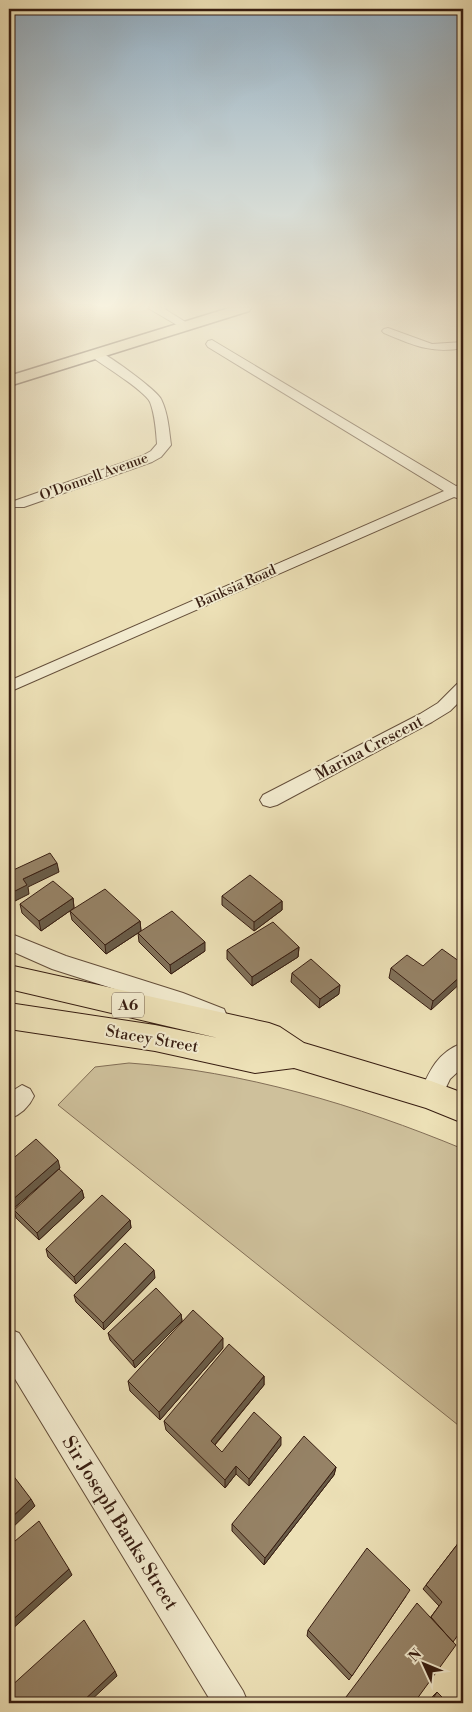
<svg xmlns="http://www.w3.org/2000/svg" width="472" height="1712" viewBox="0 0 472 1712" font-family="'Libre Bodoni',serif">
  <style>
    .green { fill: #cec09b; stroke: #826e56 }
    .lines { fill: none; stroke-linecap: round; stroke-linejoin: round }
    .minor-casing { stroke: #644e3a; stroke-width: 2 }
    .major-casing { stroke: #371d11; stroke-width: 3 }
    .highway-casing { stroke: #371d11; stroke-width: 2 }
    .minor { fill: #f3ecd0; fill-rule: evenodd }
    .major { fill: #ede1b7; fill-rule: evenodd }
    .highway { fill: #ede1b7; fill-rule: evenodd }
    .wall { fill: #817159; stroke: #371d11 }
    .shaded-wall { fill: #695c48; stroke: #371d11 }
    .building { fill: #968367; stroke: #371d11 }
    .labels { text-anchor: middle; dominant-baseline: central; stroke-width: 4; stroke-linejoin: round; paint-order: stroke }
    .far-street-label { font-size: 14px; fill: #371d11; stroke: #f3ecd0 }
    .shield { fill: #f3ecd0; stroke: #6f5b4a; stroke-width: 1 }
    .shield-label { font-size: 15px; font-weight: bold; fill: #371d11 }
    .street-label { font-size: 16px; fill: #371d11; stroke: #f3ecd0 }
    .near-street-label { font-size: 19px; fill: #371d11; stroke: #f3ecd0 }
  </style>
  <rect width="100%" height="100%" fill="#ede1b7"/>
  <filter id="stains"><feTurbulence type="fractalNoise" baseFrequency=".004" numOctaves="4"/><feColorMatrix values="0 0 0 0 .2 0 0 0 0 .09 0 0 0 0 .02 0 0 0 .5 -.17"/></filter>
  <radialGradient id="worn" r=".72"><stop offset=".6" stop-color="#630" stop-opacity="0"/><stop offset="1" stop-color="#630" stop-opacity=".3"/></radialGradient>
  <path class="green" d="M129 1063C243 1071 357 1105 463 1149V1429L58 1105 95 1067Z"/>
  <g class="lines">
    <g class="minor-casing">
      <path id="minor" d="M148 308H163L192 326 190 328H182Z
        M388 328 432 344 463 342V348C431 354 413 345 384 333L382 331 384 329Z
        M212 340 456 486 463 484V500L454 497 9 692V681L444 491 208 347 206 344 208 341Z
        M96 350C106 353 157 390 161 399 168 413 169 430 171 445L161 457 152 462 24 507H14L12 504 14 501 142 456 151 451 157 444C156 430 155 415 150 402 144 390 104 366 92 357L90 354 92 351Z
        M463 682V698L450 711 432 722 277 805 270 807 263 805 260 800 263 795 420 714 438 703 457 684Z
        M9 933 66 956 183 993 224 1009 227 1016 224 1023 216 1025 177 1009 52 969 9 950Z
        M463 1043V1067L450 1079 439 1102 431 1106 423 1102 419 1095C429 1072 437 1052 463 1043Z
        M22 1085 30 1089 34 1096C29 1107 20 1115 9 1119V1093Z
        M9 1329 19 1333 243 1691 248 1703H212L9 1369Z"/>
    </g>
    <g class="major-casing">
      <path id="major" d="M229 308H251L249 311 9 386V376Z"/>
    </g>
    <g class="highway-casing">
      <path id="highway" d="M9 965 269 1023 280 1027 304 1043 431 1081 463 1093V1123L426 1108 294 1068 255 1073 155 1051 9 1029V1003L155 1025 218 1038 9 989Z"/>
    </g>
    <use href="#minor" class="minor"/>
    <use href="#major" class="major"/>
    <use href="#highway" class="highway"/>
  </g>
  <path class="wall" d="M222 896 282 901V910L254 931 222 905Z
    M73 898 74 908 41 931 22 913 20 904Z
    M70 911 140 921 141 931 205 951 171 974 139 942 138 933 106 954 72 920Z
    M299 947 298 957 252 986 227 959V950Z
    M463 964 431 1010 389 978 391 968Z
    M292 973 339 994 319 1008 291 982Z
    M9 1162 60 1168 13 1209 9 1204Z
    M82 1190 84 1198 39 1240 16 1218 14 1210Z
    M130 1220 131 1228 76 1284 48 1257 46 1249Z
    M155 1278 104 1330 76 1302 74 1295Z
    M181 1314 182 1321 135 1368 110 1340 108 1333Z
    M223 1348 160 1420 130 1391 128 1381Z
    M264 1376V1385L215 1445 222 1452 281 1445 249 1486 236 1474 225 1488 166 1430 164 1421Z
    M336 1467 334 1475 264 1565 232 1531V1524Z
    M463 1537 453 1642 414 1703H346L343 1701 346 1697 430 1618 439 1606 423 1589Z
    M406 1596 349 1680 307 1636 308 1630Z
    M437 1692 448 1703H428L433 1696Z"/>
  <path class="shaded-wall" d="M57 863 59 872 28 887 29 894 9 904V894L23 879Z
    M73 898 74 908 41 931 39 921Z
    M282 901V910L254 931V922Z
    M140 921 141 931 106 954 105 945Z
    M205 942V951L171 974 170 965Z
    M299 947 298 957 252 986V977Z
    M463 974V981L431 1010 433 1001Z
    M340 985 339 994 319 1008 320 999Z
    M58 1160 60 1168 13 1209 11 1201Z
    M82 1190 84 1198 39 1240 37 1233Z
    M130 1220 131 1228 76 1284 74 1277Z
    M154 1270 155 1278 104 1330 103 1323Z
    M181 1314 182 1321 135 1368 133 1361Z
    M223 1338V1348L160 1420 159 1412Z
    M264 1376V1385L211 1449V1441Z
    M281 1437V1445L249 1486V1479Z
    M236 1466V1474L225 1488V1480Z
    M336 1467 334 1475 264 1565 265 1558Z
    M31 1499 35 1506 9 1531V1520Z
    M69 1569 72 1575 9 1632V1623Z
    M115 1671 117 1676 88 1703H81Z"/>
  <path class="building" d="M50 853 57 863 23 879 27 885 9 894V872Z
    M250 875 282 901 254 922 222 896Z
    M53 881 73 898 39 921 20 904Z
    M105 889 140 921 105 945 70 911Z
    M172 911 205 942 170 965 138 933Z
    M273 922 299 947 252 977 227 950Z
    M442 949 463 964V974L433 1001 391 968 407 955 423 966Z
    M311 959 340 985 320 999 292 973Z
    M36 1139 58 1160 11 1201 9 1199V1162Z
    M59 1169 82 1190 37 1233 14 1210Z
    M102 1195 130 1220 74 1277 46 1249Z
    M125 1243 154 1270 103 1323 74 1295Z
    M156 1288 181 1314 133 1361 108 1333Z
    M193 1310 223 1338 159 1412 128 1381Z
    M229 1344 264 1376 211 1441 222 1452 254 1412 281 1437 249 1479 236 1466 225 1480 164 1421Z
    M304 1436 336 1467 265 1558 232 1524Z
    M9 1470 31 1499 9 1520Z
    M39 1521 69 1569 9 1623V1546Z
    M463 1537V1628L453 1642 431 1617 442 1602 426 1585Z
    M367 1548 410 1590 352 1676 308 1630Z
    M417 1603 456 1645 414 1703H351L346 1697Z
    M84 1620 115 1671 81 1703H9V1688Z
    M437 1692 448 1703H430Z"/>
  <linearGradient id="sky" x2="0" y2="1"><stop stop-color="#91abbe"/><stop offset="0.56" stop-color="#f7f2df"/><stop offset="1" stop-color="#f7f2df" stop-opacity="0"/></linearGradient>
  <rect width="472" height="548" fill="url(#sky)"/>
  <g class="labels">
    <g class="far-street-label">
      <text transform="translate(94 477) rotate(-20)">O'Donnell Avenue</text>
      <text transform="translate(236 587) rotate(-24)">Banksia Road</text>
    </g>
    <rect class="shield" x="112" y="992.5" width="32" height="25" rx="4"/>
    <g class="shield-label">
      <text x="128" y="1005">A6</text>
    </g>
    <g class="street-label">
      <text transform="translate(369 748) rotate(-28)">Marina Crescent</text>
      <text transform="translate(152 1039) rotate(10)">Stacey Street</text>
    </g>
    <g class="near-street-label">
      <text transform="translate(120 1523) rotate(58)">Sir Joseph Banks Street</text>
    </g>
  </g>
  <rect width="472" height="1712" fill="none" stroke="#ede1b7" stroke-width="30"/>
  <rect x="10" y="10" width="452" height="1692" fill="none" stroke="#371d11" stroke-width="2.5"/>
  <rect x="15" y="15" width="442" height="1682" fill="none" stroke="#371d11"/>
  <g transform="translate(424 1664) rotate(314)" stroke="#f3ecd0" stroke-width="4" paint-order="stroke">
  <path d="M0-4L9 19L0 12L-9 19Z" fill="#371d11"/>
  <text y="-8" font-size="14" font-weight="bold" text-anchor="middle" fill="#371d11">N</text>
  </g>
  <rect width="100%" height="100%" filter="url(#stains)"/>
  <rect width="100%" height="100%" fill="url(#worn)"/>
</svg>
